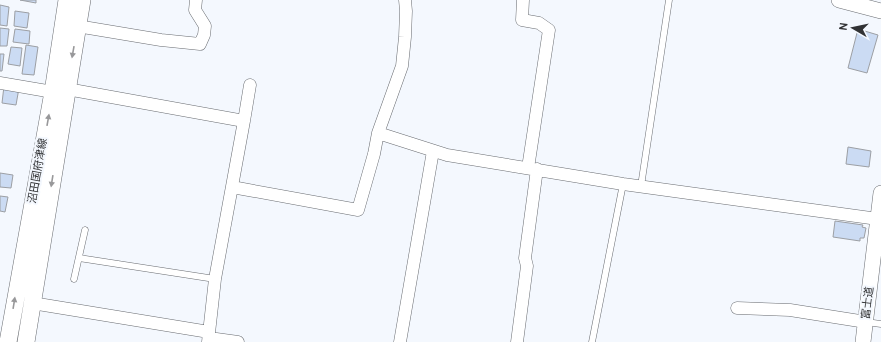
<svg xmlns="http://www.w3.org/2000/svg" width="881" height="342" viewBox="0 0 881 342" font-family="Overpass,'Noto Sans JP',sans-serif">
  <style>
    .building { fill: #cbdbf3; stroke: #9c9fa4 }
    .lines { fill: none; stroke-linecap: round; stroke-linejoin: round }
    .service-casing { stroke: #696c71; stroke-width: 7 }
    .minor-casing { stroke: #696c71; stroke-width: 13 }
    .tertiary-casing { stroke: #696c71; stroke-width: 16 }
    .secondary-casing { stroke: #696c71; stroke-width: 18 }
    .service { stroke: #fff; stroke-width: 6 }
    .minor { stroke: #fff; stroke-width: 12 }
    .tertiary { stroke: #fff; stroke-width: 15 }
    .secondary { stroke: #fff; stroke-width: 17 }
    .oneway { fill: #98989a }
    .labels { text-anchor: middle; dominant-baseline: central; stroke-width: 4; stroke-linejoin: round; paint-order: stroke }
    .street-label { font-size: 11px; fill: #313234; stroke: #f4f8fe }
  </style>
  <rect width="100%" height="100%" fill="#f4f8fe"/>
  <path class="building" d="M20 0H36V3Z
    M0 5 9 7 7 26 0 25Z
    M15 11 29 13 27 28 14 26Z
    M0 28 9 29 7 46H0Z
    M15 29 30 31 29 44 13 42Z
    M858 29 878 35 867 73 848 68Z
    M26 45 38 47 34 75 22 74Z
    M11 47 22 48 20 66 8 64Z
    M0 54H4L2 71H0Z
    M4 86 19 88 16 105 2 103Z
    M848 147 871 151 869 167 846 164Z
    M0 173 13 175 11 188 0 187Z
    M0 196 8 197 5 212 0 211Z
    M835 221 863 225 862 227 866 228 864 238H860V241L833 237Z"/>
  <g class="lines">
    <g class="service-casing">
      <path id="service" d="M641 186 669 0
        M79 258 215 279
        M74 279 85 230
        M866 322 881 324
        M592 342 623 184"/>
    </g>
    <g class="minor-casing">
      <path id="minor" d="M523 0 522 20 539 23 549 30 528 168
        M77 26 161 40 200 44 204 35 205 26 195 10 196 0
        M0 83 53 92
        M67 89 244 121 215 279 208 342
        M244 121 250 85
        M378 133 402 66 405 37 406 11 405 0
        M232 187 358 210 374 154 378 133 447 155 623 184 878 219
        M32 303 209 332
        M737 308 790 310 866 322
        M209 338 238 342
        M400 342 433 151
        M517 342 527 266 525 258 537 169"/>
    </g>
    <g class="tertiary-casing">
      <path id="tertiary" d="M839 0 881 11
        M863 342 881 193"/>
    </g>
    <g class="secondary-casing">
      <path id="secondary" d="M8 342 53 92 67 0
        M26 342 82 0"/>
    </g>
    <use href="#service" class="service"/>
    <use href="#minor" class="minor"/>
    <use href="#tertiary" class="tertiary"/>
    <use href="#secondary" class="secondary"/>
  </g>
  <defs><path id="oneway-solid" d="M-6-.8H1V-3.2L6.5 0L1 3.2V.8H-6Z"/></defs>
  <g class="oneway">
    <use href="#oneway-solid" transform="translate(73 52) rotate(100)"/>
    <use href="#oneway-solid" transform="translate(48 120) rotate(-80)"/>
    <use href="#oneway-solid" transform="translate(52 181) rotate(99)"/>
    <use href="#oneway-solid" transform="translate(14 303) rotate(-81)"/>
  </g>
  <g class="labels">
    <g class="street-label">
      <text transform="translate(38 171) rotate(-80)">沼田国府津線</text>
      <text transform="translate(868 303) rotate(-83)">富士道</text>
    </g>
  </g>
  <g transform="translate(853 28) rotate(279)" stroke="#f4f8fe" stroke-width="3" paint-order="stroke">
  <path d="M0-3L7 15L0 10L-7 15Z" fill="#313234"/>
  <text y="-6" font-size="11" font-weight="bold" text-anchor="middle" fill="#313234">N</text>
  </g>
</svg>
